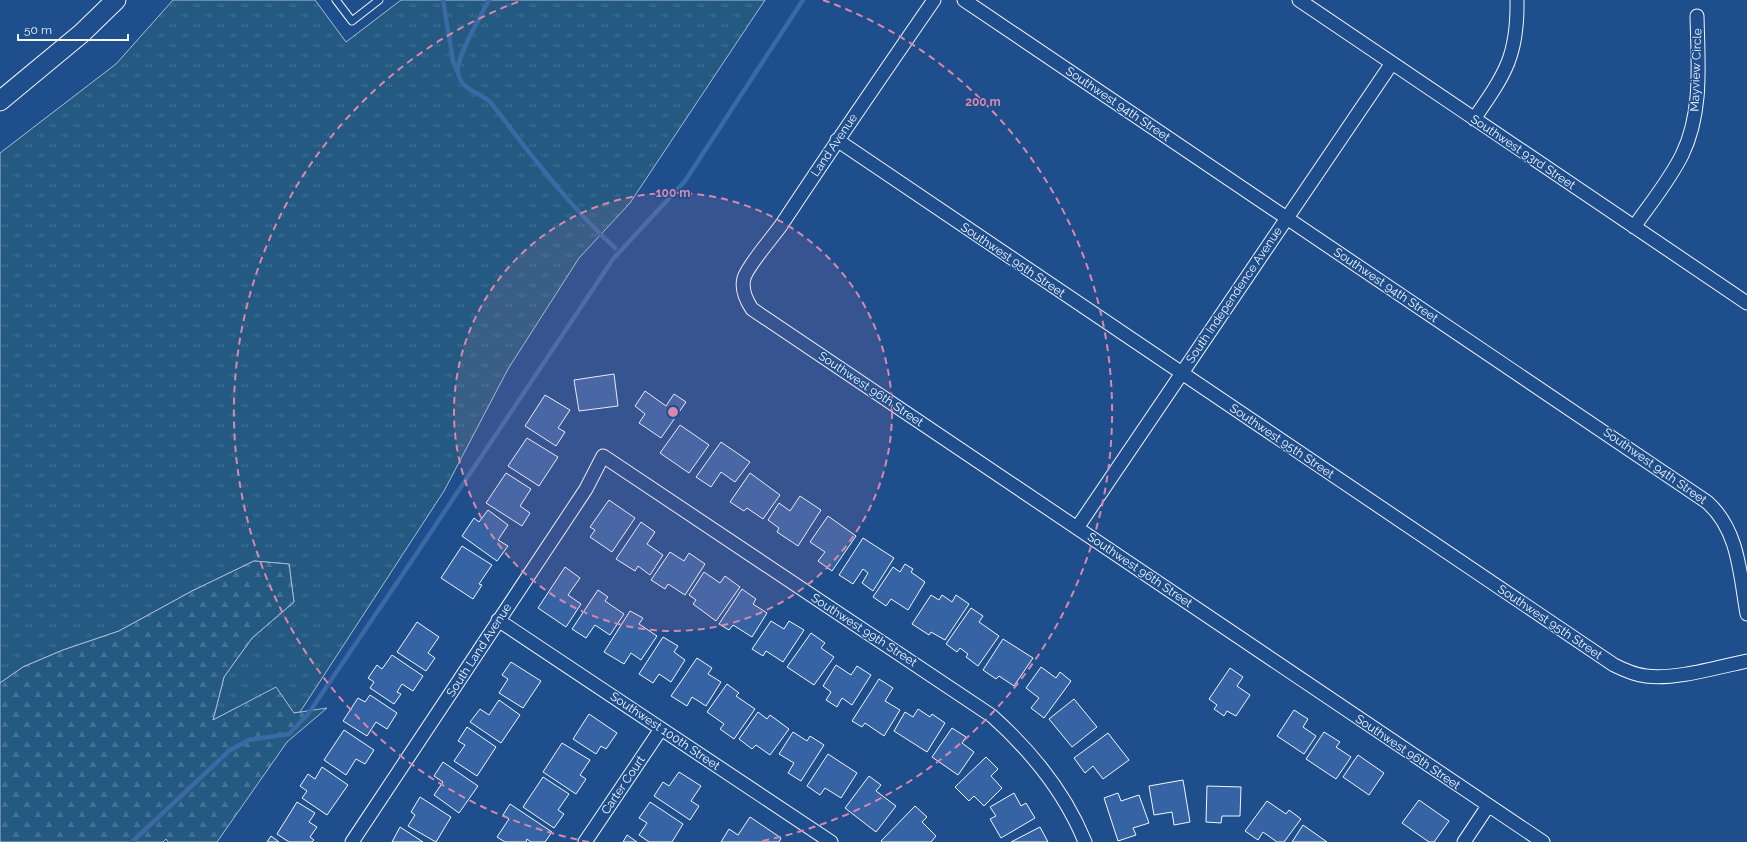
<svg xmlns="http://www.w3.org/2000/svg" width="1747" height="842" viewBox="0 0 1747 842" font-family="Raleway,sans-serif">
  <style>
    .grass { fill: url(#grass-tufts); stroke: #a8bbd7 }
    .forest { fill: url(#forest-firs); stroke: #a8bbd7 }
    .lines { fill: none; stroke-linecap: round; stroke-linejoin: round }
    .stream { stroke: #3b69a3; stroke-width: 4.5 }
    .building { fill: #3563a3; stroke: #f2f6ff }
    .lane-casing { stroke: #f2f6ff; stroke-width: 9 }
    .street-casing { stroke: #f2f6ff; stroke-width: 15 }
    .secondary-casing { stroke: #f2f6ff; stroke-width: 21 }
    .lane { stroke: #1f4e8c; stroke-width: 7 }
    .street { stroke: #1f4e8c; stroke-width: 13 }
    .secondary { stroke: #1f4e8c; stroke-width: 19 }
    .ring { fill: none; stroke: #da87ad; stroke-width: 2; stroke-dasharray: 7 5 }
    .labels { text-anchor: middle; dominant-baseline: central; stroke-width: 3; stroke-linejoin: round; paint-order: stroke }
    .street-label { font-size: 12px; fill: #f2f6ff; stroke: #1f4e8c }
    .centre { fill: #da87ad; stroke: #1f4e8c; stroke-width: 2 }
    .ring-label { font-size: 12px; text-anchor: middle; font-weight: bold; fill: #da87ad; stroke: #1f4e8c; stroke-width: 3; stroke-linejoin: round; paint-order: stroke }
  </style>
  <defs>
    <pattern id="grass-tufts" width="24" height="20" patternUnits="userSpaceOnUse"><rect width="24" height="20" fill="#245a82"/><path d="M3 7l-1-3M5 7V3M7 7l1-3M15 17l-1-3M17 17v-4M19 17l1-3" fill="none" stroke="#447295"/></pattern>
    <pattern id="forest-firs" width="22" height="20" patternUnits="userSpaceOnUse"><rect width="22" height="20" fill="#245a82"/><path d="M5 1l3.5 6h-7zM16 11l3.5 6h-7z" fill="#447295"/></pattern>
  </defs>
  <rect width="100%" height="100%" fill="#1f4e8c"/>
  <path class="grass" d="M173 0H315L346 42 401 0H765L630 203 579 258 508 369 444 491 300 712 294 713 238 707 213 720 224 677 252 638 294 602 289 564 254 561 192 591 119 631 63 650 23 667 0 683V153L116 64Z"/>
  <path class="forest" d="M254 561 289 564 294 602 252 638 224 677 213 720 276 687 294 713 327 708 287 742 217 842H168L166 839 163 842H0V683L23 667 63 650 119 631 192 591Z"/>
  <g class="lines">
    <path class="stream" d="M443 0 453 61 457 71
      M489 0C482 14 455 59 458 72 461 92 481 91 492 104 530 154 568 205 615 248
      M132 842 230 750 249 740 289 734 308 714 411 562 613 259 685 181 803 0"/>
  </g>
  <path class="building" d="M614 374 618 406 579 411 574 380Z
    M645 391 666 406 674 394 686 402 661 438 639 423 645 414 635 406Z
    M545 395 570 410 558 428 565 432 556 446 525 426Z
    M680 425 709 445 689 473 660 453Z
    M527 438 558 457 539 486 508 466Z
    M721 442 750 462 735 482 721 472 711 487 696 477Z
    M506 473 531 489 520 506 530 513 522 526 486 503Z
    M750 473 780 495 763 519 747 508 744 511 730 502Z
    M800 496 821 510 798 546 777 532 779 528 768 520 779 503 790 511Z
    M609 500 635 518 612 552 590 537 595 530 590 527Z
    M488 510 508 525 498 540 508 546 497 561 462 536 474 518 479 522Z
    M828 516 856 536 832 571 818 561 825 552 810 542Z
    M641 522 655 532 647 544 663 555 650 575 638 566 635 571 616 559Z
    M863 538 894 558 873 591 862 583 868 573 863 569 853 584 839 575Z
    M462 546 492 565 479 584 482 585 473 599 441 578Z
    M670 552 684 561 689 553 705 564 685 595 668 584 665 589 651 580Z
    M905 564 913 569 911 572 925 582 908 610 891 599 886 606 873 597 893 567 900 572Z
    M565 567 580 578 568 595 581 604 566 627 538 608Z
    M704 572 720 583 725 576 740 587 716 621 693 604 696 600 689 595Z
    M742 589 756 599 753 604 767 613 752 637 733 625 729 630 719 624Z
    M598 590 608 597 605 601 624 614 610 635 595 625 586 638 572 629Z
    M931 595 939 600 942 595 952 602 956 595 969 604 945 640 931 632 929 635 912 624Z
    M971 608 983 616 979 622 999 636 978 666 966 657 968 654 960 648 957 652 946 644Z
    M630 611 643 618 639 624 657 636 641 660 631 653 624 664 604 652Z
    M771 621 784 629 789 621 804 630 783 662 766 651 763 656 752 649Z
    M417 622 439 637 428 653 435 658 426 671 397 652Z
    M811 633 825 643 821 648 834 657 814 685 787 667Z
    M663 637 678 646 674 652 685 660 671 682 659 674 653 683 639 674Z
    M1003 639 1033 658 1014 686 999 676 996 679 983 670Z
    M392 655 423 676 413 691 402 684 397 692 401 694 394 704 370 688 374 682 368 678 377 665 382 669Z
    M697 658 712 668 708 674 721 682 706 706 692 697 687 706 671 696Z
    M511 662 541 681 523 708 499 693 508 679 502 675Z
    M836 665 851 675 857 666 871 675 852 705 842 698 837 707 826 700 831 692 823 686Z
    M1041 667 1056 678 1060 672 1071 681 1044 718 1031 708 1039 698 1026 688Z
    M1230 668 1243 677 1237 686 1250 695 1236 716 1227 711 1224 716 1214 709 1217 705 1209 699Z
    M879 679 893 688 885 701 900 710 884 736 865 723 862 727 852 721Z
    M727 684 739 693 736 696 755 709 734 739 720 729 724 724 707 712Z
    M370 695 397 713 387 729 376 722 367 736 343 721 358 698 365 702Z
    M1074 699 1097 727 1072 747 1049 719Z
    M499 700 520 715 501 743 470 722 480 709 489 715Z
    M918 709 930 717 932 714 945 723 927 752 894 731 905 712 913 717Z
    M1294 710 1308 719 1303 727 1316 736 1304 754 1277 736Z
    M758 712 767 719 770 715 789 729 770 755 756 745 752 749 739 739Z
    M589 714 617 733 606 749 601 746 596 754 573 739Z
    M467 727 496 747 477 776 454 761 465 745 458 741Z
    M952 728 966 737 962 743 974 752 958 775 932 757Z
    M344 730 374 750 365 764 356 759 346 775 324 760Z
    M793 732 807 741 810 736 824 745 801 781 788 773 794 763 779 754Z
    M1324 732 1340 742 1336 747 1351 757 1336 779 1306 759Z
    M1108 733 1129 760 1103 779 1093 766 1085 773 1074 758Z
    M562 743 590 760 580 775 586 779 576 794 543 772Z
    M828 754 857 773 841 798 825 788 820 795 807 786Z
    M1358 755 1384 773 1369 795 1343 777Z
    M986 757 998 769 991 776 1002 788 984 806 974 796 969 801 955 787Z
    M443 762 478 786 459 813 434 795 443 782 434 776Z
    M322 767 348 785 327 815 302 798 307 791 300 786 308 774 315 779Z
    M679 772 701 786 691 801 699 806 690 820 654 796 663 782 669 786Z
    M869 776 881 785 876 791 896 806 876 832 845 808Z
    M543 777 569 794 558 810 564 814 554 828 523 807Z
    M1183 780 1190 822 1174 825 1172 812 1154 815 1149 786Z
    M1207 786 1241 787 1240 816H1222L1221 823 1206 822Z
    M1014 793 1021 806 1026 803 1035 818 1001 838 990 819 996 816 990 807Z
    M1118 793 1121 801 1139 795 1149 823 1133 828 1136 835 1118 841 1104 798Z
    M420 797 451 817 436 842 408 826 415 815 411 812Z
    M1419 800 1449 821 1434 842H1429L1402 823Z
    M1267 801 1286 814 1289 810 1301 819 1284 842H1277L1263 832 1258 840 1245 831Z
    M297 802 315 813 309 822 317 827 310 837 314 840 312 842H289L277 834Z
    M650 802 683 824 672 842H649L639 835 647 823 639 818Z
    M510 804 552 832 545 842H531L527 839 526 842H505L497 837 509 819 503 815Z
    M915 806 927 817 922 822 936 836 931 842H882L881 841Z
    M750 817 781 838 779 842H721L729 829 738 835Z
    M1303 825 1327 842H1292Z
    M400 827 423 842H392Z
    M1040 827 1048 842H1011Z
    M627 835 637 842H623Z
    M271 836 279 842H267Z"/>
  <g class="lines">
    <g class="lane-casing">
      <path id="lane" d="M336 0 352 21 379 0"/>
    </g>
    <g class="street-casing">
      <path id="street" d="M934 0C883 74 832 148 782 224 773 237 748 265 744 278 741 289 746 300 752 309L1543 842
        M964 0 1707 502C1739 530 1740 575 1747 614
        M1299 0 1747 303
        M1474 119C1505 74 1518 56 1517 0
        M837 140 1614 665C1624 670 1635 675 1646 676 1675 680 1718 667 1747 661
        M1634 227C1650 204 1669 181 1682 155 1703 112 1698 63 1697 16
        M1077 528 1392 63
        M498 620 831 842
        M352 842 586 489 603 456 992 716C1031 751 1065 792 1085 842
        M585 842 661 729
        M1464 842 1488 806"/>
    </g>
    <g class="secondary-casing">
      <path id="secondary" d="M0 101 82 33 116 0"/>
    </g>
    <use href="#lane" class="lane"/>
    <use href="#street" class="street"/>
    <use href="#secondary" class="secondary"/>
  </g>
  <circle cx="673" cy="412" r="219" fill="#da87ad" fill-opacity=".12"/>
  <g class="ring">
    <circle cx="673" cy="412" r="219"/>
    <path d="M589 842A438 438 0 0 1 523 0M823 0A438 438 0 0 1 757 842"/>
  </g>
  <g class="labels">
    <g class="street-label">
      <text transform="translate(1696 70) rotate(-88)">Mayview Circle</text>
      <text transform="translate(1118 104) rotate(34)">Southwest 94th Street</text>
      <text transform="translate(834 145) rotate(-56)">Land Avenue</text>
      <text transform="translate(1523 152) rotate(34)">Southwest 93rd Street</text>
      <text transform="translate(1013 260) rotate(34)">Southwest 95th Street</text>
      <text transform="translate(1386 285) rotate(34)">Southwest 94th Street</text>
      <text transform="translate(1234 295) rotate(-56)">South Independence Avenue</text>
      <text transform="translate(871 389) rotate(34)">Southwest 96th Street</text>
      <text transform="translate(1282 441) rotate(34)">Southwest 95th Street</text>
      <text transform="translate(1655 466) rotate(35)">Southwest 94th Street</text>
      <text transform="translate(1140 570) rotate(34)">Southwest 96th Street</text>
      <text transform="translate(1550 622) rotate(34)">Southwest 95th Street</text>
      <text transform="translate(864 630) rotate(33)">Southwest 99th Street</text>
      <text transform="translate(479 650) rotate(-57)">South Land Avenue</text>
      <text transform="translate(665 731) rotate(34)">Southwest 100th Street</text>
      <text transform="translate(1408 752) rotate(34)">Southwest 96th Street</text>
      <text transform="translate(623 785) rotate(-56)">Carter Court</text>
    </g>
  </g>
  <circle cx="673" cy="412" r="6" class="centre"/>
  <g class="ring-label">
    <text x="983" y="106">200 m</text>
    <text x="673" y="197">100 m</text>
  </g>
  <path d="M18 34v6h110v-6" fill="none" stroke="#f2f6ff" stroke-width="2"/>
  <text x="24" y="34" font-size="12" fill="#f2f6ff" stroke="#1f4e8c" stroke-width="3" paint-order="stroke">50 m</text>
</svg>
